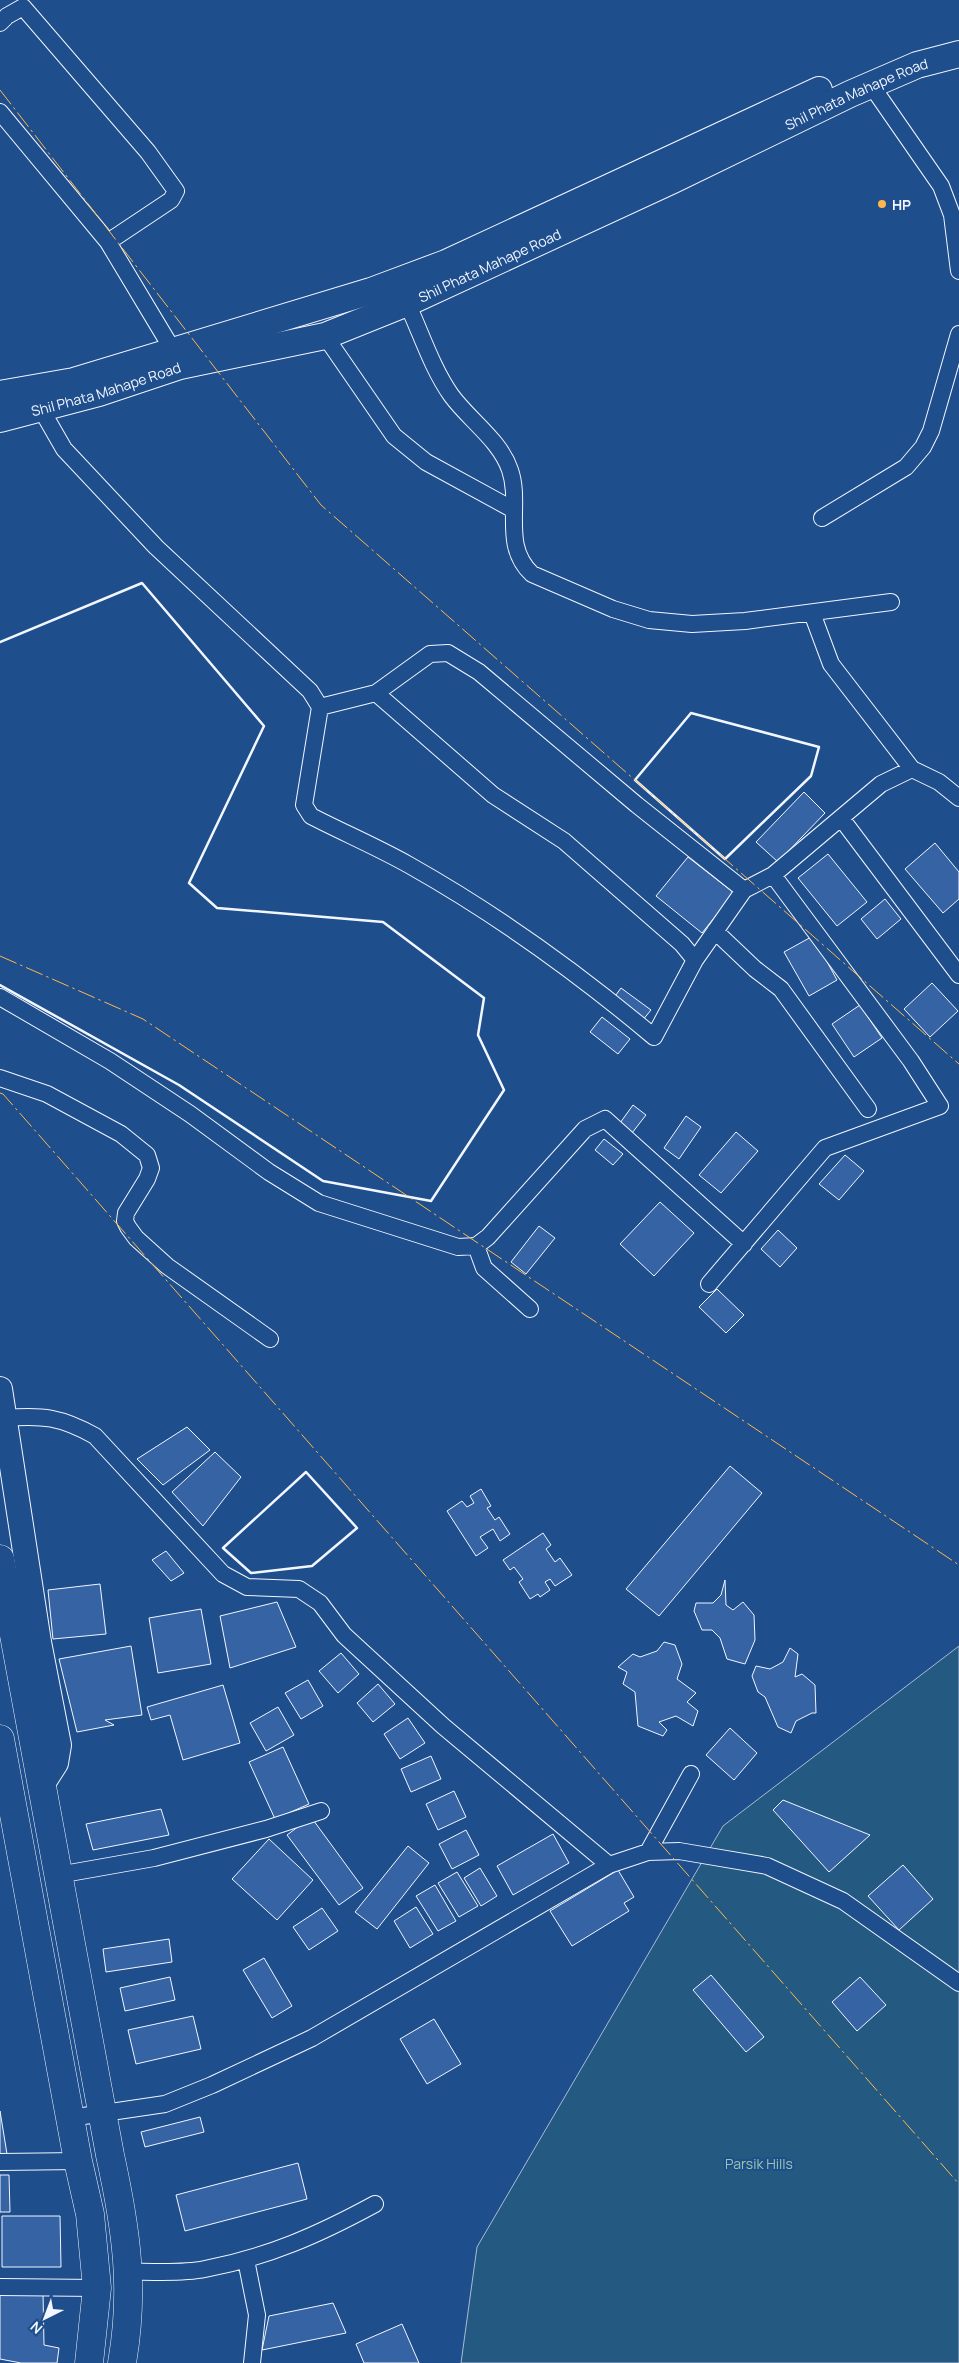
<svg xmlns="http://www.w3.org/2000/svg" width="959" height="2363" viewBox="0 0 959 2363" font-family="Manrope,sans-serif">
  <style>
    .green { fill: #245a82; stroke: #a8bbd7 }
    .building { fill: #3563a3; stroke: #f2f6ff }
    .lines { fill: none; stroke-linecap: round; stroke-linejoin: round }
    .street-casing { stroke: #f2f6ff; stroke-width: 18 }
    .secondary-casing { stroke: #f2f6ff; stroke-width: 26 }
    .primary-casing { stroke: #f2f6ff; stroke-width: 28 }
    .highway-casing { stroke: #f2f6ff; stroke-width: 29 }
    .street { stroke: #1f4e8c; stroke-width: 16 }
    .secondary { stroke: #1f4e8c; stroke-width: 24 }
    .primary { stroke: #1f4e8c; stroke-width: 26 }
    .highway { stroke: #1f4e8c; stroke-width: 28 }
    .wall { stroke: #f2f6ff; stroke-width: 2.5 }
    .power { stroke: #ffb74d; stroke-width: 1; stroke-dasharray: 18 4 2.5 4; stroke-linecap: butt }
    .poi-dot { fill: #ffb74d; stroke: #1f4e8c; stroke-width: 2 }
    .labels { text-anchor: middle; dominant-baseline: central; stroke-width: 4; stroke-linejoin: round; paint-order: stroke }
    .street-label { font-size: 14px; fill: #f2f6ff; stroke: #1f4e8c }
    .poi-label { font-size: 14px; font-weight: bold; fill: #f2f6ff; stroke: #1f4e8c; text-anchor: start }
    .park-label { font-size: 14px; fill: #97c8a6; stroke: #1f4e8c }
  </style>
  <rect width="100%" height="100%" fill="#1f4e8c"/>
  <path class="green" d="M959 1646V2363H461L477 2247 723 1826Z"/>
  <path class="building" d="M804 792 825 813 778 862 756 842Z
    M935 843 959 872V899L943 913 905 869Z
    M828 854 867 902 837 926 798 878Z
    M688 857 734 893 702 933 656 896Z
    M885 899 901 919 877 939 861 919Z
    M813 936 837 980 809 996 784 952Z
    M932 983 958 1011 930 1037 904 1009Z
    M621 988 651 1010 642 1021 613 999Z
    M860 1005 882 1038 854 1057 832 1024Z
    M602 1017 630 1039 618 1054 590 1032Z
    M633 1105 646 1115 632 1133 620 1123Z
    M686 1116 701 1127 679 1159 664 1148Z
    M736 1132 758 1151 721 1193 699 1175Z
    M604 1139 623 1154 613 1165 595 1150Z
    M845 1155 864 1171 839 1200 819 1184Z
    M660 1202 694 1233 654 1276 620 1244Z
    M539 1226 555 1238 526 1274 511 1262Z
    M778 1230 797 1248 780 1267 761 1249Z
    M717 1289 744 1315 726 1333 699 1307Z
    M187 1427 210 1450 163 1485 137 1459Z
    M215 1452 241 1477 203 1526 172 1492Z
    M730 1466 762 1493 659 1616 626 1589Z
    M481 1489 491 1506 487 1508 495 1520 499 1517 510 1534 500 1541 493 1529 480 1537 488 1548 476 1556 447 1511 462 1501 467 1507 474 1503 470 1496Z
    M543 1533 551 1545 546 1549 555 1562 560 1558 572 1575 555 1586 550 1579 545 1582 550 1590 540 1597 538 1594 530 1599 519 1582 523 1579 514 1567 510 1570 503 1560Z
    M166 1551 184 1573 171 1581 152 1560Z
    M725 1580 726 1605 733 1610 743 1602 754 1615 755 1640 745 1664 727 1659 720 1638 712 1630H702L694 1611 696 1603H713L721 1595Z
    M100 1584 106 1634 53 1639 48 1590Z
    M277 1602 296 1647 230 1668 220 1616Z
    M201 1609 211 1664 158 1673 149 1618Z
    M664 1642 675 1645 682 1664 677 1679 696 1693 687 1702 698 1711 693 1726 676 1716 659 1722 667 1730 663 1736 638 1726 635 1692 623 1684 627 1672 618 1667 633 1654 640 1657 657 1651Z
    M131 1646 142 1715 105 1720 114 1725 77 1732 59 1659Z
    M790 1648 798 1654 795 1677 802 1674 815 1685 816 1713H812L796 1721 791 1733 778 1727 765 1697 758 1692 752 1676 756 1666 770 1669 783 1662Z
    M341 1653 359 1674 338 1693 319 1671Z
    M308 1680 323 1706 301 1719 285 1693Z
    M378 1684 395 1704 373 1722 357 1703Z
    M223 1685 240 1743 183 1760 170 1715 151 1720 147 1707Z
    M278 1707 294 1735 266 1751 250 1723Z
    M408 1718 425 1743 400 1759 384 1734Z
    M730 1728 757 1753 734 1780 706 1755Z
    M283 1747 309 1804 275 1819 249 1762Z
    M431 1756 441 1779 411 1792 401 1769Z
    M454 1791 466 1817 438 1830 426 1804Z
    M783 1800 870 1835 829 1872 773 1810Z
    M161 1809 169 1835 93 1850 86 1824Z
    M311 1817 363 1888 339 1905 287 1835Z
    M466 1830 479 1855 452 1869 439 1844Z
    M553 1834 569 1863 513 1895 497 1866Z
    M269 1839 313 1880 277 1920 232 1879Z
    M408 1846 429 1863 377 1929 355 1912Z
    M903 1865 933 1899 899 1930 868 1896Z
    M480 1868 497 1896 481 1906 464 1878Z
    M618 1870 634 1897 624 1903 629 1911 572 1946 550 1911Z
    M457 1872 478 1906 459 1917 438 1883Z
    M435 1885 456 1921 438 1931 416 1896Z
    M416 1907 433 1934 410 1948 394 1921Z
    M322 1908 338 1931 309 1950 293 1927Z
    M169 1939 172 1962 106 1972 103 1949Z
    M264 1958 292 2006 272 2018 243 1970Z
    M711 1975 764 2037 746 2052 693 1990Z
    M170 1977 175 2000 125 2011 120 1988Z
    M860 1977 886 2005 857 2031 832 2002Z
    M193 2016 201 2049 136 2064 128 2030Z
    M434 2019 461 2064 427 2084 400 2039Z
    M0 2111 7 2154H0Z
    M200 2117 204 2132 145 2147 141 2132Z
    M298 2163 307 2199 185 2231 176 2195Z
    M0 2175H9L10 2212H0Z
    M2 2216H60L61 2267H2Z
    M0 2292 43 2293 44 2345 59 2348 57 2363H21L0 2359Z
    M333 2303 346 2333 262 2350 269 2316Z
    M402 2324 419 2363H364L356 2344Z"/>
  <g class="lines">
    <g class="street-casing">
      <path id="street" d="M0 23 7 16 23 7 148 152 176 191 171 200 108 242
        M871 85 941 186 952 215 959 271
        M0 112 108 242 177 357
        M407 303C421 333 432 368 451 395 469 420 500 440 510 470 522 505 501 545 532 574L613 609 649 620 692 624 745 621 891 602
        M325 336 394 436 426 462 512 509
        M41 409 64 449 156 547 310 691 320 707
        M822 518 906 467 923 447 931 431 959 334
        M812 613 831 664 912 769
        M376 693 493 795 564 841 682 944 695 960
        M841 818 959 975
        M744 890 695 960 654 1037C578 973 496 914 409 865 377 847 344 833 311 816L304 805 320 707 376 693 430 654 448 653 479 672 637 805 744 890 773 875 881 784 912 769 939 782 959 798
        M715 931 755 969 781 989 868 1109
        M0 997 110 1061 190 1114 269 1172 319 1203 458 1247 476 1246 488 1237 585 1129 605 1119 744 1244
        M0 1078 47 1094 121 1134 147 1155 151 1168 147 1179 126 1213 125 1221 128 1227 136 1238 167 1266 270 1339
        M476 1246 484 1268 530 1309
        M709 1284 825 1148 940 1106 911 1061 773 875
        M5 1418C43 1415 61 1417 95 1436L223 1574 247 1587 299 1589 320 1603 344 1635 443 1726 609 1865
        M648 1852 691 1774
        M58 1875 154 1858 266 1829 321 1811
        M70 2118 165 2104 212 2085 312 2038 609 1865 648 1852 679 1851 767 1866 843 1901 959 1983
        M0 2162 78 2161
        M246 2260 257 2315 252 2363
        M129 2272C153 2271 181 2274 205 2269 268 2257 318 2235 375 2204
        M0 2287 97 2288"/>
    </g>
    <g class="secondary-casing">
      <path id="secondary" d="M0 1389 39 1642 59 1745 56 1763 42 1785"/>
    </g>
    <g class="primary-casing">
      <g id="primary">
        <path d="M0 394 74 381 371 291 446 263 819 90"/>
        <path id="s1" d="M0 419 99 393 180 366 325 336 407 303 673 180 850 94 917 65 959 54"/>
      </g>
    </g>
    <g class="highway-casing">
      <path id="highway" d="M0 1559 110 2155C126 2228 135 2289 122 2363
        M0 1739 78 2161 90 2214 97 2288 89 2363"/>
    </g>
    <use href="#street" class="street"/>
    <use href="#secondary" class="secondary"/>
    <use href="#primary" class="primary"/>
    <use href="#highway" class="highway"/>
    <path class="wall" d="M0 642 142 583 264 726 189 883 217 908 383 922 484 998 478 1035 504 1090 431 1201 323 1181 179 1085 0 985
      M691 713 819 747 811 776 725 859 635 780Z
      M306 1472 357 1528 312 1566 251 1573 223 1548Z"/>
    <path class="power" d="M0 90 321 505 959 1064
      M0 956 143 1019 959 1565
      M0 1093 3 1094 959 2184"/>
  </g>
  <circle class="poi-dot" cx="882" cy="204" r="5"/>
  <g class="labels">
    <g class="street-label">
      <text stroke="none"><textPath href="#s1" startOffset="920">Shil Phata Mahape Road</textPath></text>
      <text stroke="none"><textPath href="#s1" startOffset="515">Shil Phata Mahape Road</textPath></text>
      <text stroke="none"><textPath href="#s1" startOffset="110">Shil Phata Mahape Road</textPath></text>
    </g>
    <g class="poi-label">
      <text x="892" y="204">HP</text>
    </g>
    <g class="park-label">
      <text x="759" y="2163">Parsik Hills</text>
    </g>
  </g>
  <g transform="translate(45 2318) rotate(222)" stroke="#1f4e8c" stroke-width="4" paint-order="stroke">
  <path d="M0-4L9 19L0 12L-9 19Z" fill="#f2f6ff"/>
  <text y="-8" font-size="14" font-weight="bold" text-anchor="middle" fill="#f2f6ff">N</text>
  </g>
</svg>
